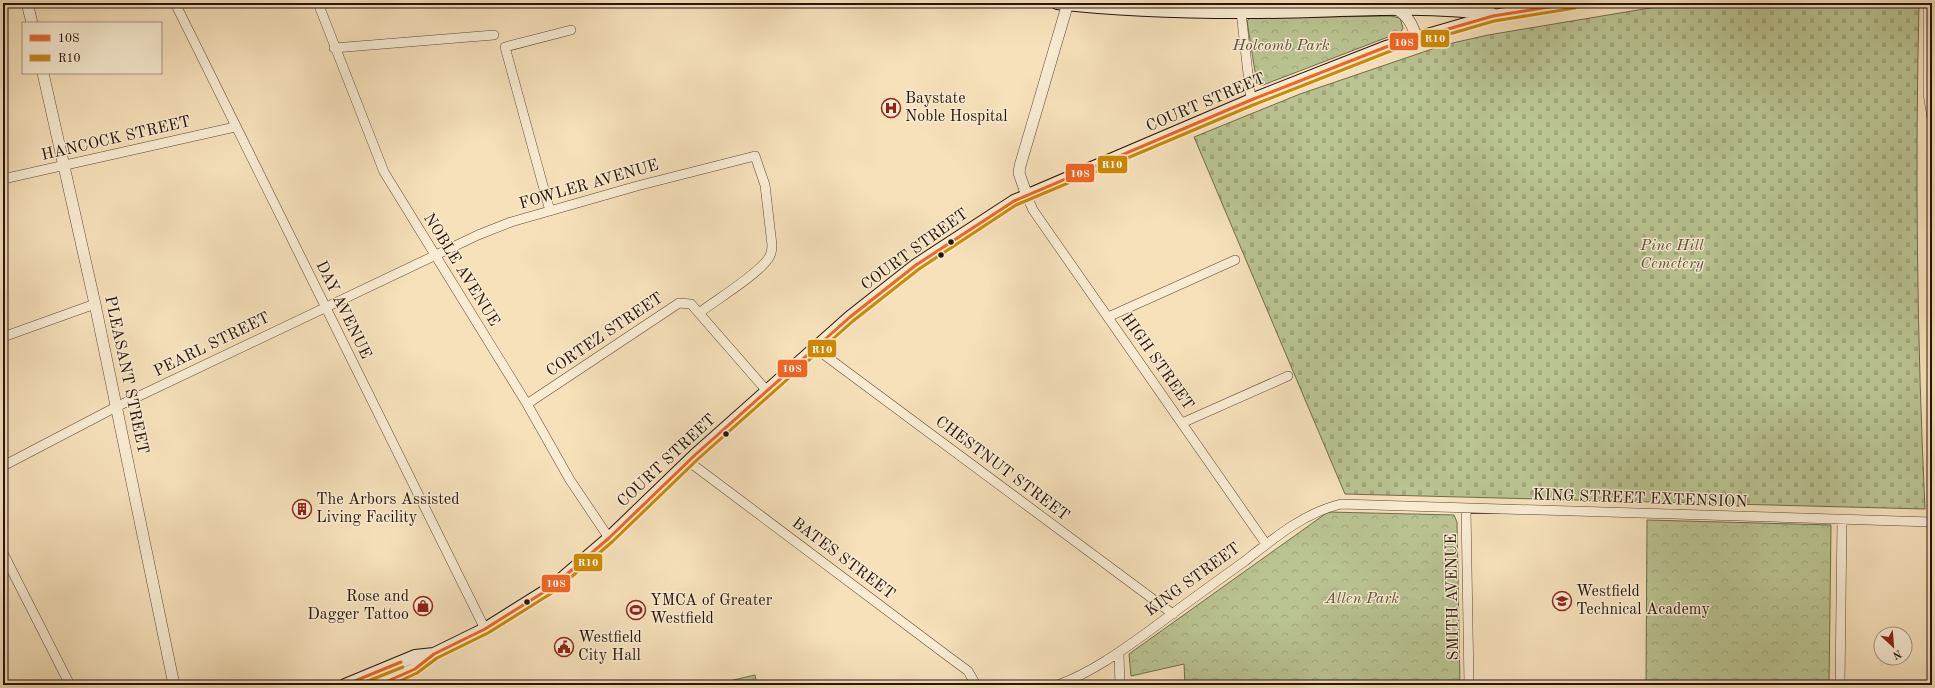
<svg xmlns="http://www.w3.org/2000/svg" width="1935" height="688" viewBox="0 0 1935 688" font-family="'Old Standard TT',serif">
  <style>
    .cemetery { fill: url(#cemetery-stones); stroke: #716b4d }
    .park { fill: url(#park-crowns); stroke: #716b4d }
    .lines { fill: none; stroke-linecap: round; stroke-linejoin: round }
    .minor-casing { stroke: #5c4635; stroke-width: 10 }
    .tertiary-casing { stroke: #5c4635; stroke-width: 12 }
    .secondary-casing { stroke: #281308; stroke-width: 14 }
    .minor { stroke: #f9ecd3; stroke-width: 9 }
    .tertiary { stroke: #f9ecd3; stroke-width: 11 }
    .secondary { stroke: #f9ecd3; stroke-width: 12 }
    .bus-1-casing { stroke: #f9ecd3; stroke-width: 6 }
    .bus-2-casing { stroke: #f9ecd3; stroke-width: 6 }
    .bus-1 { stroke: #f26522; stroke-width: 3 }
    .bus-2 { stroke: #ce8902; stroke-width: 3 }
    .bus-dot { fill: #281308; stroke: #f9ecd3; stroke-width: 1.5 }
    .labels { text-anchor: middle; dominant-baseline: central; stroke-width: 3; stroke-linejoin: round; paint-order: stroke }
    .park-label { font-size: 16px; font-style: italic; fill: #5b5138; stroke: #f9ecd3 }
    .poi-label { font-size: 16px; fill: #281308; stroke: #f9ecd3; text-anchor: start }
    .street-label { font-size: 16px; fill: #281308; stroke: #f9ecd3 }
    .line-badge { stroke: #f9ecd3; stroke-width: 1.5 }
    .badge-label { font-size: 11px; text-anchor: middle; font-weight: bold; fill: #fff }
  </style>
  <defs>
    <pattern id="cemetery-stones" width="16" height="16" patternUnits="userSpaceOnUse"><rect width="16" height="16" fill="#bac392"/><path d="M2 7V4a2 2 0 0 1 4 0v3zM10 15v-3a2 2 0 0 1 4 0v3z" fill="#a0a77c"/></pattern>
    <pattern id="park-crowns" width="20" height="18" patternUnits="userSpaceOnUse"><rect width="20" height="18" fill="#bac392"/><path d="M2 6a3 3 0 1 1 6 0M12 15a3 3 0 1 1 6 0" fill="none" stroke="#a0a77c"/></pattern>
  </defs>
  <rect width="100%" height="100%" fill="#f6e1bb"/>
  <filter id="stains"><feTurbulence type="fractalNoise" baseFrequency=".005" numOctaves="4"/><feColorMatrix values="0 0 0 0 .2 0 0 0 0 .09 0 0 0 0 .02 0 0 0 .5 -.17"/></filter>
  <radialGradient id="worn" r=".72"><stop offset=".6" stop-color="#630" stop-opacity="0"/><stop offset="1" stop-color="#630" stop-opacity=".3"/></radialGradient>
  <path class="cemetery" d="M1680 3H1919C1915 171 1917 341 1925 509L1345 494 1194 137 1300 94 1444 45 1488 35Z"/>
  <path class="park" d="M1391 16 1400 18 1403 28 1401 32 1263 85 1257 84 1247 21 1250 18Z
    M1328 512 1454 515 1457 522 1460 685H1185L1184 664 1131 676 1129 654Z
    M1647 520 1831 525 1829 685H1646Z
    M755 675 757 685H712Z"/>
  <g class="lines">
    <g class="minor-casing">
      <path id="minor" d="M175 3 485 629
        M318 3 384 172 527 404 570 480 609 538
        M1928 3V94L1932 118
        M1241 12 1251 100
        M334 48 494 35
        M3 179 235 127
        M1027 196 1033 210 1266 544
        M550 211 505 47 571 30
        M1108 317 1235 260
        M3 337 95 304
        M815 348 1173 614
        M527 404 679 303 691 304 766 390
        M1182 423 1288 376
        M688 461 949 657 968 671 976 685
        M3 466 116 407 478 235 511 222 637 186 755 156 765 185 772 245C772 250 771 255 768 259 757 275 716 300 699 313
        M1466 509 1469 685
        M3 553 70 685
        M1119 654 1120 685
        M1058 685C1092 672 1120 652 1149 631 1181 607 1213 584 1245 561 1274 538 1304 513 1341 504L1932 522
        M1840 685 1842 519"/>
    </g>
    <g class="tertiary-casing">
      <path id="tertiary" d="M27 3 32 23
        M1396 9C1409 16 1412 25 1417 38
        M43 73 95 304 174 685
        M1027 196 1019 173 1020 166 1068 3"/>
    </g>
    <g class="secondary-casing">
      <path id="secondary" d="M1057 3C1118 10 1180 12 1241 12 1325 13 1409 3 1492 14
        M345 685 415 656 434 654
        M379 685 415 669 434 654 485 629 552 587 609 538 695 455 850 317 916 265 1014 201 1251 100 1386 47 1493 16 1574 3"/>
    </g>
    <use href="#minor" class="minor"/>
    <use href="#tertiary" class="tertiary"/>
    <use href="#secondary" class="secondary"/>
    <g class="bus-1-casing">
      <path id="bus-1" d="M345 685 401 662
        M379 685 415 669 434 654 485 629 552 587 609 538 695 455 850 317 916 265 1014 201 1251 100 1386 47 1493 16 1574 3"/>
    </g>
    <g class="bus-2-casing">
      <path id="bus-2" d="M358 685 403 667
        M391 685 417 673 437 658 488 633 555 591 612 542 698 459 853 321 919 269 1016 205 1253 105 1388 52 1494 21 1575 8"/>
    </g>
    <use href="#bus-1" class="bus-1"/>
    <use href="#bus-2" class="bus-2"/>
  </g>
  <defs>
    <g id="hospital-ring" transform="scale(1)"><circle r="9.5" fill="#f9ecd3" stroke="#8f2418" stroke-width="1.5"/><path d="M-5-5h3v3.5h4V-5h3V5h-3V1.5h-4V5h-3Z" fill="#8f2418"/></g>
    <g id="building-ring" transform="scale(1)"><circle r="9.5" fill="#f9ecd3" stroke="#8f2418" stroke-width="1.5"/><path d="M-4-6H4V6H1V3H-1V6H-4ZM-2.5-4.3h1.7v1.8h-1.7ZM.8-4.3h1.7v1.8H.8ZM-2.5-1h1.7V.8h-1.7ZM.8-1h1.7V.8H.8Z" fill="#8f2418"/></g>
    <g id="school-ring" transform="scale(1)"><circle r="9.5" fill="#f9ecd3" stroke="#8f2418" stroke-width="1.5"/><path d="M0-5L7-2L0 1L-7-2ZM-4 1L0 2.5L4 1V4Q0 6-4 4Z" fill="#8f2418"/></g>
    <g id="shop-ring" transform="scale(1)"><circle r="9.5" fill="#f9ecd3" stroke="#8f2418" stroke-width="1.5"/><path d="M-5-2.5h2.3a2.7 3.5 0 0 1 5.4 0H5L5.5 6h-11ZM-1.5-2.5h3a1.5 2.3 0 0 0-3 0Z" fill="#8f2418"/></g>
    <g id="stadium-ring" transform="scale(1)"><circle r="9.5" fill="#f9ecd3" stroke="#8f2418" stroke-width="1.5"/><path d="M0-5a6.5 5 0 1 0 0 10a6.5 5 0 1 0 0-10ZM-3.5-1.8h7v3.6h-7Z" fill="#8f2418"/></g>
    <g id="civic-ring" transform="scale(1)"><circle r="9.5" fill="#f9ecd3" stroke="#8f2418" stroke-width="1.5"/><path d="M-.6-6.5H3V-4.5H.6V-3L4-1V1h2V6H-6V1h2V-1L-.6-3ZM-1.2 2.5V6h2.4V2.5Z" fill="#8f2418"/></g>
  </defs>
  <g fill-rule="evenodd">
    <use href="#hospital-ring" x="891" y="108"/>
    <use href="#building-ring" x="302" y="509"/>
    <use href="#school-ring" x="1562" y="601"/>
    <use href="#shop-ring" x="423" y="606"/>
    <use href="#stadium-ring" x="636" y="610"/>
    <use href="#civic-ring" x="564" y="647"/>
  </g>
  <g class="bus-dot">
    <circle cx="951" cy="242" r="3.5"/>
    <circle cx="941" cy="255" r="3.5"/>
    <circle cx="726" cy="434" r="3.5"/>
    <circle cx="527" cy="602" r="3.5"/>
  </g>
  <g class="labels">
    <g class="park-label">
      <text x="1281" y="46">Holcomb Park</text>
      <text x="1672" y="246">Pine Hill<tspan x="1672" dy="18">Cemetery</tspan></text>
      <text x="1362" y="599">Allen Park</text>
    </g>
    <g class="poi-label">
      <text x="905" y="99">Baystate<tspan x="905" dy="18">Noble Hospital</tspan></text>
      <text x="316" y="500">The Arbors Assisted<tspan x="316" dy="18">Living Facility</tspan></text>
      <text x="1576" y="592">Westfield<tspan x="1576" dy="18">Technical Academy</tspan></text>
      <text x="409" y="597" text-anchor="end">Rose and<tspan x="409" dy="18">Dagger Tattoo</tspan></text>
      <text x="650" y="601">YMCA of Greater<tspan x="650" dy="18">Westfield</tspan></text>
      <text x="578" y="638">Westfield<tspan x="578" dy="18">City Hall</tspan></text>
    </g>
    <g class="street-label">
      <text transform="translate(1206 103) rotate(-23)">COURT STREET</text>
      <text transform="translate(116 139) rotate(-13)">HANCOCK STREET</text>
      <text transform="translate(589 185) rotate(-16)">FOWLER AVENUE</text>
      <text transform="translate(915 250) rotate(-36)">COURT STREET</text>
      <text transform="translate(461 270) rotate(58)">NOBLE AVENUE</text>
      <text transform="translate(343 310) rotate(64)">DAY AVENUE</text>
      <text transform="translate(605 335) rotate(-34)">CORTEZ STREET</text>
      <text transform="translate(212 345) rotate(-26)">PEARL STREET</text>
      <text transform="translate(1157 362) rotate(55)">HIGH STREET</text>
      <text transform="translate(126 375) rotate(78)">PLEASANT STREET</text>
      <text transform="translate(667 461) rotate(-43)">COURT STREET</text>
      <text transform="translate(1002 469) rotate(37)">CHESTNUT STREET</text>
      <text transform="translate(1640 499) rotate(2)">KING STREET EXTENSION</text>
      <text transform="translate(843 559) rotate(37)">BATES STREET</text>
      <text transform="translate(1193 580) rotate(-36)">KING STREET</text>
      <text transform="translate(1453 597) rotate(-91)">SMITH AVENUE</text>
    </g>
  </g>
  <g class="line-badge">
    <rect x="1420" y="29" width="30" height="19" rx="4" fill="#ce8902"/>
    <rect x="1389" y="32" width="30" height="19" rx="4" fill="#f26522"/>
    <rect x="1097" y="155" width="31" height="19" rx="4" fill="#ce8902"/>
    <rect x="1065" y="163" width="30" height="20" rx="4" fill="#f26522"/>
    <rect x="807" y="339" width="30" height="19" rx="4" fill="#ce8902"/>
    <rect x="777" y="359" width="31" height="19" rx="4" fill="#f26522"/>
    <rect x="573" y="553" width="30" height="19" rx="4" fill="#ce8902"/>
    <rect x="541" y="574" width="30" height="19" rx="4" fill="#f26522"/>
  </g>
  <g class="badge-label">
    <text x="1435" y="42">R10</text>
    <text x="1404" y="46">10S</text>
    <text x="1112" y="168">R10</text>
    <text x="1080" y="177">10S</text>
    <text x="822" y="353">R10</text>
    <text x="792" y="372">10S</text>
    <text x="588" y="566">R10</text>
    <text x="556" y="587">10S</text>
  </g>
  <rect width="1935" height="688" fill="none" stroke="#f6e1bb" stroke-width="16"/>
  <rect x="4" y="4" width="1927" height="680" fill="none" stroke="#281308" stroke-width="2"/>
  <rect x="8" y="8" width="1919" height="672" fill="none" stroke="#281308"/>
  <rect x="22" y="22" width="140" height="52" fill="#f9ecd3" stroke="#a59582"/>
  <rect x="30" y="35" width="20" height="6" fill="#f26522" stroke="#a59582"/>
  <text x="58" y="42" font-size="12" fill="#281308">10S</text>
  <rect x="30" y="55" width="20" height="6" fill="#ce8902" stroke="#a59582"/>
  <text x="58" y="62" font-size="12" fill="#281308">R10</text>
  <g transform="translate(1893 646) rotate(154)"><circle r="19" fill="#f9ecd3" stroke="#a59582"/>
  <path d="M0-3L7 15L0 10L-7 15Z" fill="#8f2418"/>
  <text y="-6" font-size="11" font-weight="bold" text-anchor="middle" fill="#281308">N</text>
  </g>
  <rect width="100%" height="100%" filter="url(#stains)"/>
  <rect width="100%" height="100%" fill="url(#worn)"/>
</svg>
